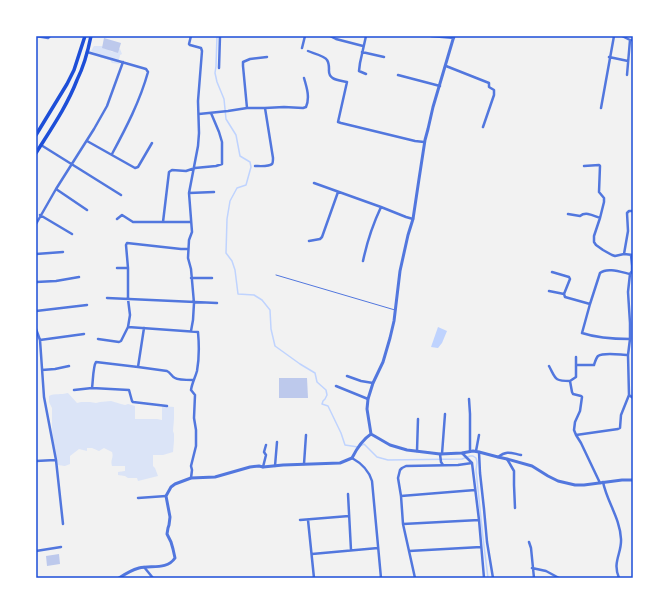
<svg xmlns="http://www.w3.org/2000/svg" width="669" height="614" viewBox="0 0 669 614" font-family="'DM Sans',sans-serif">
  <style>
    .green { fill: #dbe4f7 }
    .water { fill: #bfd3fe }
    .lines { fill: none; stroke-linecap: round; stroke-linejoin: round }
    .stream { stroke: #bfd3fe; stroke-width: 1.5 }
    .building { fill: #bdc9ec }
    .service { stroke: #5277de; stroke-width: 1 }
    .minor { stroke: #5277de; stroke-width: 2.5 }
    .tertiary { stroke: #5277de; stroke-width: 3 }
    .primary { stroke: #1d4ed8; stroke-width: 3.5 }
    .neatline { fill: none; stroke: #1d4ed8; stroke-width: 1.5 }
  </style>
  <rect width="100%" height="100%" fill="#f2f2f2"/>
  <path class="green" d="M94 46H102L105 49H109L110 51 113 52 117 48 120 49 122 54 120 55 119 60 116 61 120 64 112 63 110 60C106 60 105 58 101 58L95 53 91 51Z
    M68 393 77 403 81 402H90L96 403 100 402 111 401 121 404 125 405 128 404 135 406V419H157L162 420V406L174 407V419L173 431 174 434V441L173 452 163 455H153V466L155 468 158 476 138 481 137 478H128L125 476 118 475V472L125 471V466H112C110 460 114 458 112 452L104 448 99 451 92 448H87V451L79 449 70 456V464L65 466 58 465 56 455 53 451 52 425V408L49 402V396C55 393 61 395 68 393Z"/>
  <path class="water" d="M438 327 447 331 442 343 438 348 431 347Z"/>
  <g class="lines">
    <path class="stream" d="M217 36 216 66 215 73 217 82 224 99 226 119 236 135 240 156 250 162 251 167 246 185 237 188 230 201 227 219 226 253 232 261 235 270 238 294 254 295 262 300 270 310 271 329 275 346 300 364 315 373 317 382 326 390 327 395 325 399 323 401 322 404 328 406 341 433 345 445 358 447 364 444 377 457 388 460 462 459 470 456H473L476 458 477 462 476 470 483 538 488 578"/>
  </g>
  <path class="building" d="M104 38 121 43 118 53 102 48Z
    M279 378H307L308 398H279Z
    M59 554 60 564 47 566 46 556Z"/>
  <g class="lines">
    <path class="service" d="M276 275 395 310"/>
    <path class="minor" d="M36 36 48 38 50 36
      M191 36 189 44 190 45 201 48 202 51 198 101 199 133 198 146 189 193 192 232 189 240 188 258 191 269 194 303 193 320 191 331
      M330 36 336 39 363 46
      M366 36 360 63 359 71 366 74
      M431 36 454 38
      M622 36 630 40H633
      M302 48 305 36
      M308 51C312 53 325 56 327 60 329 63 329 66 329 69 328 80 338 80 347 82L338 122 341 123 415 141 424 142
      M87 52 146 69 148 72C140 101 126 128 112 154
      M362 52 384 57
      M609 57 628 61
      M446 66 489 83V87L494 90V95L483 127
      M219 68 220 36
      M398 75 440 86
      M627 75 630 40
      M247 108 243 66V62L250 59 267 57
      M601 108 614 36
      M199 114 228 111 247 108H265L284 107 303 108 306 107C310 98 307 88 304 78
      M87 141 135 168 138 167 152 143
      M41 145 121 195
      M255 166C259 166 269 167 272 164 273 163 273 159 273 158L265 108
      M584 166 599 165 600 166 599 192 604 198V202L600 218 594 236V242L596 245 603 250 612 255 615 256 624 254 633 255
      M314 183 381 207
      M56 189 87 210
      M189 193 214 192
      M568 214 580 216C586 211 594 216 600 218
      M40 215 72 234
      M117 219 122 215 133 222H163L169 172 172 170 186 171 195 168 216 166 222 164V142L219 132 211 113
      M163 222H191
      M36 224 56 189 94 129 107 106 123 62
      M309 241 320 239 322 237 338 192
      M36 254 63 252
      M624 254 628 231 627 213 629 211H633
      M631 255 632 266V271L630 274 628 292 630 323V339L628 355 629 395 633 398
      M363 261C367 242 373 224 381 207L406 217 413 219
      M117 268H128V299L130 315 128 327
      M128 268 126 245 127 243 181 249H188
      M552 272 569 277 570 279 564 294 565 297 590 304 600 273C607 267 621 272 630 274
      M191 278H212
      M36 282 56 281 79 277
      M549 291 564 294
      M107 298 217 303
      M590 304 582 333C597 338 615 339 630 339
      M36 311 87 305
      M36 329 40 340 44 397 56 460 63 524
      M98 339 119 342 121 341 128 327 198 332C199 343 199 360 197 371 195 378 192 383 191 390L195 395 194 418 196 430V446L191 466 192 470 191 478
      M40 340 84 334
      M576 357V377L570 381 572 392 573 394 581 396 582 397 580 411 575 422 574 430 576 435 581 443 600 483
      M577 365H594C595 362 596 358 598 356 604 352 621 355 628 355
      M549 366C556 379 554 381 570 381
      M138 367 167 371C171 373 171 376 175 378 178 380 188 380 193 380
      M42 370 55 369 69 366
      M347 376 361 381 373 383
      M336 386 368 399
      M92 388C93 382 93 366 96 362L138 367 144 328
      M74 390 92 388 129 390 132 401 133 402 167 406
      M469 399 470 414V451
      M576 435 618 429 620 428 621 415 629 395
      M417 451 418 419
      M476 451 479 435
      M479 452 480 473 484 509 487 542 493 578
      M462 453 472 463
      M440 454 441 462 443 465
      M442 454 445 414
      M498 457C507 450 511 453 521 455
      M352 458C361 463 369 471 372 481L381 578
      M507 459 514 471V485L515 508
      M36 461 55 460
      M304 464 306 435
      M275 466 277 442
      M263 467 266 455 264 452 266 445
      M603 482C607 502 620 518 621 539 622 553 612 562 619 578
      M348 494 351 550
      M401 496 475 490
      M138 498 166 496
      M300 520 349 516
      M308 520 314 578
      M403 524 479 520
      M529 542 531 548 534 578
      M36 551 61 547
      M409 551 481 547
      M312 554 378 548
      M144 567 153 578
      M532 568 546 571 559 578
      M415 578 403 524 401 496 398 478 400 470 402 468 406 466 458 465 472 463 479 520 484 578"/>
    <path class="tertiary" d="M371 434 367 409 368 399 373 383 383 362 390 338 394 321 400 271 408 235 413 219 419 179 425 140 428 129 433 107 454 36
      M371 434 390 445 407 450 440 454 462 453 473 451 479 452 498 457 507 459 532 466 548 476 558 481 575 485H584L622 480H633
      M119 578C125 574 132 570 139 568 151 565 167 570 175 558L173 549 171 542 167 534 168 528 169 525 170 517 166 496 171 487 175 484 191 478 215 477 250 467 259 466 263 467 283 465 340 463 352 458C357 448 362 440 371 434"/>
    <path class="primary" d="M36 135 67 84 74 70 85 36
      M36 153C51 129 67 106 77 80 84 66 88 51 91 36"/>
  </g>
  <rect width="669" height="614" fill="none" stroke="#ffffff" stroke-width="74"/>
  <rect x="37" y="37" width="595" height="540" class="neatline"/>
</svg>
